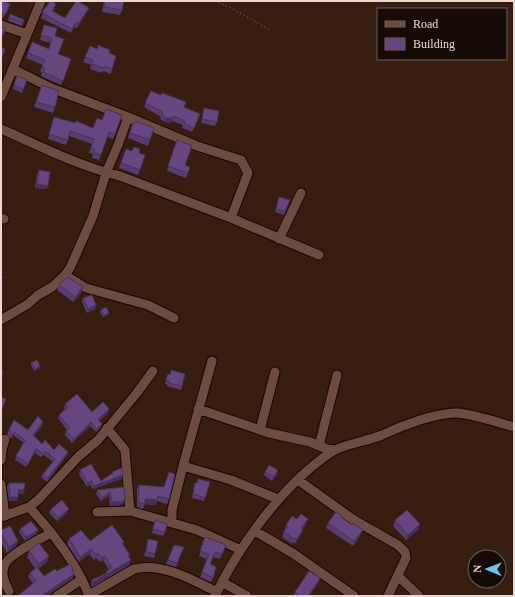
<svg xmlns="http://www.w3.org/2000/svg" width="515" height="597" viewBox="0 0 515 597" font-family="Georgia,serif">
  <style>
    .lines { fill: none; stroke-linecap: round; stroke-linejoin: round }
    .minor-casing { stroke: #1d0500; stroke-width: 11 }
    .path { stroke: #887066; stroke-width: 1; stroke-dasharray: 1 3; stroke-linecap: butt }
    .minor { stroke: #6c4c40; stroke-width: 9 }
    .wall { fill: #573c6c }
    .shaded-wall { fill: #473158 }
    .building { fill: #65467e; stroke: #473158 }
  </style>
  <rect width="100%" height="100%" fill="#371c10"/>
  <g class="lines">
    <g class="minor-casing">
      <path id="minor" d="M1 25 27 34
        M13 69 51 88 128 117
        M1 97 41 1
        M1 129C40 146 78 166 120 176L231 218 319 255
        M1 218 4 219
        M279 239 301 193
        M65 275 86 288 148 305 174 318
        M1 320 28 304 38 295 52 287 65 275 70 268 93 216 106 173 118 145 128 117 197 146 241 160 248 173 231 218
        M198 409 269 433 310 442 327 449 335 450
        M107 428 125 450 130 511 197 530 241 550
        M260 430 275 372
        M319 446 337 375
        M1 460 2 450 5 439
        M183 466 231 480 278 499
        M298 480 354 520 398 545 405 552 406 558 388 596
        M1 484 5 516
        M29 507C53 533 77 563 89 596
        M97 512 130 511
        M1 517 29 507 38 500 78 457 98 440 136 394 153 371
        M172 522V510L183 466 212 361
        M255 531 294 554 354 596
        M398 576 419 596
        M222 582 247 596
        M9 591C5 583 0 574 5 564 10 554 40 539 51 533
        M89 595 134 569C162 562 193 580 217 592
        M57 596 82 579
        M215 596C240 544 284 483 333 451 345 444 368 441 382 435 401 426 437 412 458 413 477 415 496 422 514 427"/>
    </g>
    <path class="path" d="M215 1 231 8 270 30"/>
    <use href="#minor" class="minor"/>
  </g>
  <path class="wall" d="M1 1 6 2 9 8 3 18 1 17Z
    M25 1H32L30 3Z
    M104 1H124L122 10 120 15 102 12Z
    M45 7 46 8H55L53 11 65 18 89 8 87 12 77 28 74 27 71 33 41 18Z
    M10 14 24 20 22 26 8 21Z
    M44 25 55 36 58 54 71 59 61 85 41 76 42 73 40 71 43 65 26 58 32 42 49 49 51 43 40 40Z
    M1 26 6 29 2 38H1Z
    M90 46 97 49 109 53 112 69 111 74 103 71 102 73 90 69 91 65 83 62Z
    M17 76 27 80 22 93 13 89Z
    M42 85 55 107 53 113 34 107Z
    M151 91 184 107 198 119 192 132 182 128 183 125 172 121 171 123 165 122 160 119 161 117 144 107Z
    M204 108 217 122 215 126 201 123Z
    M122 115 113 139 107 137 99 160 92 158 93 154 89 153 92 144 69 136 66 145 48 139 54 117 75 123 93 128 102 120Z
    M133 123 154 128 148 146 128 138Z
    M177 140 185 165 190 167 186 178 167 171Z
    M126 149 145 155 138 175 119 168Z
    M39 170 48 186 46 189 35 188 37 174Z
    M279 197 290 200 284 215 275 212Z
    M59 285 83 287 81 293 73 302 57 290Z
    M83 298 96 305 95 309 87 313 82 302Z
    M101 310 108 315 103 317 100 312Z
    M31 363 40 366V368L34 371 31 365Z
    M171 370 182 386 181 390 167 386V384H165L168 374 170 375Z
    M65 404 92 412 109 409 108 413 99 421 101 427 96 432 90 426 72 443 65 435 66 431 67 430 58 418 59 415 65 409 64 408Z
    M42 426 34 436 42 444 54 450 68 452 67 455 47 482 41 477 43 474 53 462 44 455 41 457 35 453 26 467 15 460 16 456 24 443 13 435 11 439 7 434 9 430H28Z
    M80 470 101 481 112 474V472L123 475 121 479 93 489 90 485 87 487 79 474Z
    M278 470 277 474 272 481 264 475 265 472Z
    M210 482 204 501 192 498 194 486 195 483Z
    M9 483 24 490 23 494 18 493 17 501H9L7 487Z
    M139 485 169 499 167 504 157 501 156 505 145 504 143 509 137 507V489Z
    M124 487 123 504H121V505L110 506 109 496 101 501 96 494 97 490Z
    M51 509 67 513 57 521 49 513Z
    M342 516 341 518 361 534 353 546 326 528 328 523Z
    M297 519 306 524 303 529V530L301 534 295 544 294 542 292 544 282 537 286 525Z
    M155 520 165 532 163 536 152 533Z
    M395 520 418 530 406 540 393 526Z
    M20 529 38 530 36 534 25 541 19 532Z
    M1 530 18 541 16 546 7 553 1 542Z
    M205 537 226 545 220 559 213 557 210 564 213 578 211 582 200 577 207 559 199 556Z
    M69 539 90 541 124 542 123 544 130 555 129 557V565L92 587 91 585 92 580 106 574V572L109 570 103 560 100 562 96 558 94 560 89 554 79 562 67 544Z
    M148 539 155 554 154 558 144 556Z
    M174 545 184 547 176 567 166 564Z
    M29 551 47 562 38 569 44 576 57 571 72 570 73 578 46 596H17L33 583 28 577 30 573 35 568 27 557Z
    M319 582 309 596H293L295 592Z"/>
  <path class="shaded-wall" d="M89 8 87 12 77 28 78 24Z
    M166 118H172L171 123 165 122Z
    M37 184 48 186 46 189 35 188Z
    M83 287 81 293 73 302 75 297Z
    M96 305 95 309 87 313 88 309Z
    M109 313 108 315 103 317 104 315Z
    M40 366V368L34 371 35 369Z
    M109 409 108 413 97 423 98 419Z
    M43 422 42 426 32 439 33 435Z
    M91 422 90 426 72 443 74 439Z
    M102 424 101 427 96 432 97 429Z
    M36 449 35 453 26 467 28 464Z
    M68 452 67 455 47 482 48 478Z
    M123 475 121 479 93 489 94 486Z
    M92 481 90 485 87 487 88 483Z
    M18 490H24L23 494 17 493Z
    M110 492 109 496 101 501 102 498Z
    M10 497H18L17 501H9Z
    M145 499 157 500 156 505 143 504Z
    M125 500 123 504H121V505L110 506 112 502Z
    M69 509 67 513 57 521 58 518Z
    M308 519 306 524 300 533 301 528Z
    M420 524 418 530 406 540 408 535Z
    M38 530 36 534 25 541 26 537Z
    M303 530 301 534 295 544 297 539Z
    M363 530 361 534 353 546 354 541Z
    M18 541 16 546 7 553 9 547Z
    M91 549 89 554 79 562 80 557Z
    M98 553 96 558 94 560 96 555Z
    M49 556 47 562 37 570 39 564Z
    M105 556 103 560 100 562 102 558Z
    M131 560 129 565 92 587 93 582Z
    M74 574 73 578 46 596H43L44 594Z
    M320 578 319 582 309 596H308Z"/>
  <path class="building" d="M1 1H6V2L10 4 5 15 1 13Z
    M50 1H52L56 4 52 11 65 18 76 1H78L89 8 78 24 76 22 72 29 42 13 45 7 46 8Z
    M105 1H124L122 10 104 7Z
    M10 14 24 20 23 22 9 17Z
    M44 25 57 28 55 36 64 39 58 54 71 59 63 81 43 72 45 69 42 66 45 60 28 53 32 42 49 49 52 38 41 35Z
    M1 26 6 29 3 34 1 33Z
    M98 45 110 50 109 53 116 56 112 69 104 66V68L91 64 93 60 85 57 90 46 97 49Z
    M1 47 5 49 2 58H1Z
    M17 76 27 80 23 89 14 85Z
    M42 85 59 91 55 107 36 102Z
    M151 91 161 95 162 93 186 102 184 107 200 114 194 128 184 123 185 121 173 116 172 118H166L162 114 163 112 145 103Z
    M204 108 219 111 217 122 202 119Z
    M106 109 122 115 115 134 109 132 101 155 94 153 95 149 91 148 94 139 70 131 68 140 49 134 54 117 75 123 76 121 93 128 97 118 102 120Z
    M136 121 154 128 150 140 130 133 133 123H135Z
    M177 140 192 146 185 165 190 167 188 173 168 166Z
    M134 147 140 149 139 153 145 155 140 170 121 163 126 149 132 151Z
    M39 170 50 172 48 186 37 184Z
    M279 197 290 200 285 211 276 209Z
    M1 275 3 277 1 280Z
    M68 277 83 287 75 297 59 285Z
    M92 295 96 305 88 309 83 298Z
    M106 307 109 313 104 315 101 310Z
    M37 360 40 366 35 369 31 363Z
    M171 370 185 374 182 386 168 383 169 381 166 380 168 374 170 375Z
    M1 371 3 372 1 378Z
    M77 394 92 412 103 402 109 409 98 419 102 424 97 429 91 422 74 439 66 431 70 428 59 415 68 407 65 404Z
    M1 397 6 399 1 412Z
    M38 416 43 422 33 435 42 444 45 440 54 450 59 444 68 452 48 478 43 474 55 459 45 451 43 454 36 449 28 464 16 456 25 440 14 432 12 435 9 430 14 420 28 430Z
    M91 464 101 481 113 473 112 472 122 468 123 475 94 486 92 481 88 483 80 470Z
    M269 465 278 470 274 477 265 472Z
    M169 472 175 474 169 499 158 496 157 500 145 499V504L138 502 139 485 164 487Z
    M198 479 210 482 205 498 193 494 195 483H197Z
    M9 483H25L24 490H18V497H10Z
    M124 487 125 500 122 501V502H112L110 492 102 498 97 490Z
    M62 500 69 509 58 518 51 509Z
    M407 510 420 524 408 535 395 520Z
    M336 512 342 516 341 517 352 525 353 523 363 530 354 541 328 523Z
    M301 514 308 519 301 528 303 530 297 539 295 538 294 539 284 532 288 526 286 525 292 516 297 519Z
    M155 520 167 524 165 532 153 529Z
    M31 521 38 530 26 537 20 529Z
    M112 525 124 542 122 543 130 555 128 556 131 560 93 582 92 580 107 573 106 572 112 568 105 556 102 558 98 553 96 555 91 549 80 557 69 539 81 530 90 541Z
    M10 526 18 541 9 547 1 533V530Z
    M205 537 226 545 222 554 215 552 210 564 216 567 213 578 202 572 209 554 200 551Z
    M148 539 158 541 155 554 146 552Z
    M39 543 49 556 39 564 29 551Z
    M174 545 184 547 177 563 168 560Z
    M70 564 73 568 72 569 74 574 44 594 45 596H18L36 581 30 573 37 567 44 576 55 569 57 571Z
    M309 571 320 578 308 596H300L295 592Z
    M10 593 12 596H7Z"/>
  <rect width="515" height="597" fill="none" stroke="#edd9d2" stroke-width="4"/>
  <rect x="377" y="8" width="130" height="52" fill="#160a06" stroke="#6c5d58"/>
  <rect x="385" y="21" width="20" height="6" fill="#6c4c40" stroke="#6c5d58"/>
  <text x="413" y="28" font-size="12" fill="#edd9d2">Road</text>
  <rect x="385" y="38" width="20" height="12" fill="#65467e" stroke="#6c5d58"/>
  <text x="413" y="48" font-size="12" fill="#edd9d2">Building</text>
  <g transform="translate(487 569) rotate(271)"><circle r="19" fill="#160a06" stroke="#6c5d58"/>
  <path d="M0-3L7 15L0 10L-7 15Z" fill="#6ac3f1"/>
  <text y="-6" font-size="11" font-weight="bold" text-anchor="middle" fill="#edd9d2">N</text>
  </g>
</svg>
